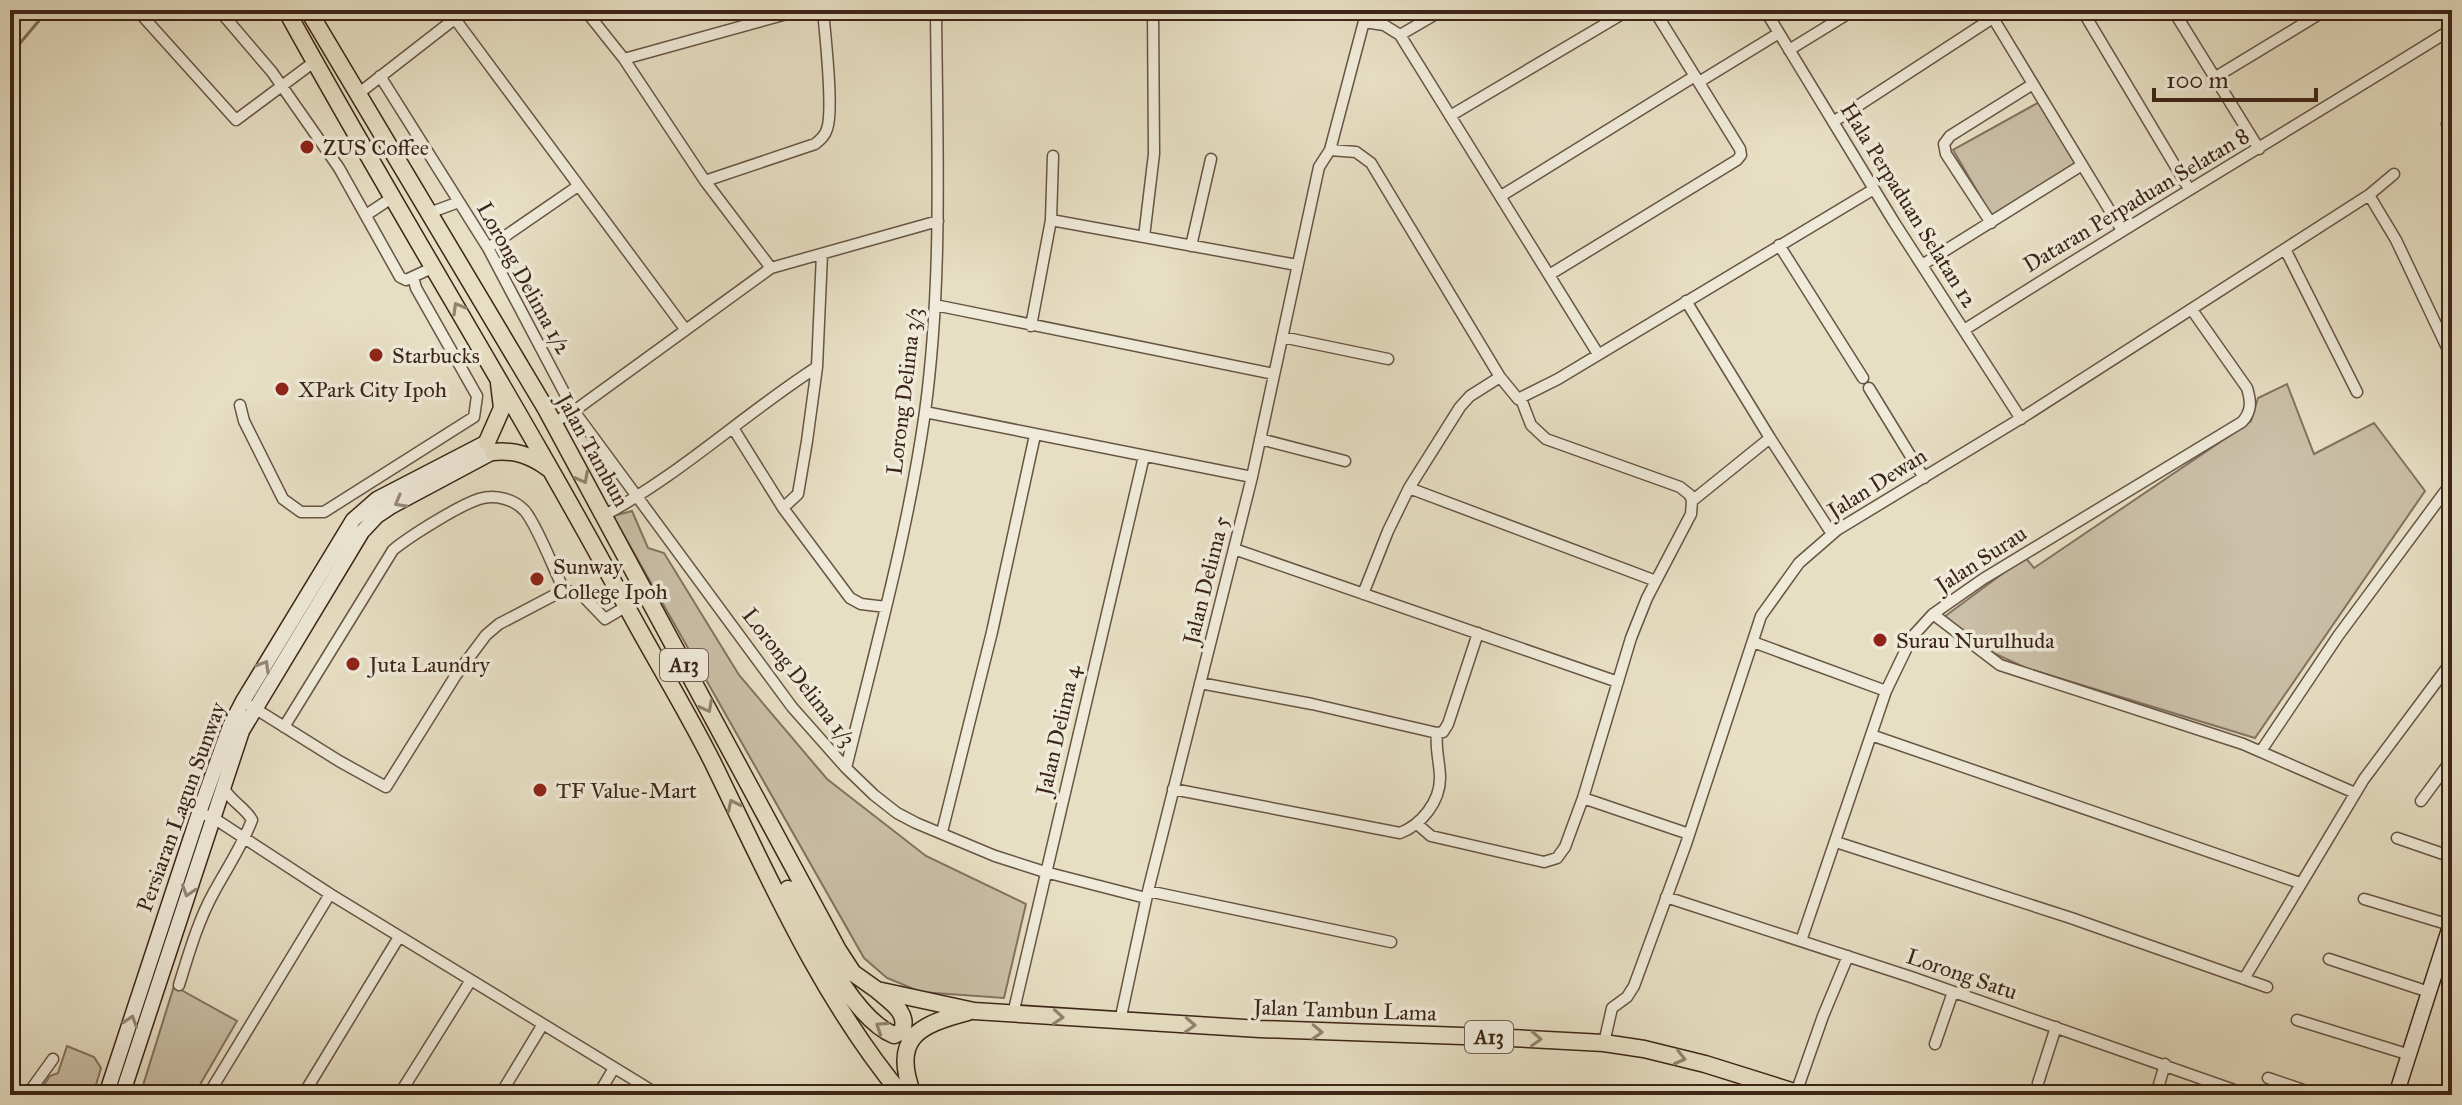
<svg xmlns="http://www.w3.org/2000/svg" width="2462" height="1105" viewBox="0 0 2462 1105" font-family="'IM FELL Great Primer',serif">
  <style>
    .green { fill: #cabfa7; stroke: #837260; stroke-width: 2 }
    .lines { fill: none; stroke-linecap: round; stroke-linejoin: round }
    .stream { stroke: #806f5c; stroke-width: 3 }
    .street-casing { stroke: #675443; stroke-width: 13 }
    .secondary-casing { stroke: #3c2518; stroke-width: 17 }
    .primary-casing { stroke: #3c2518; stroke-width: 19 }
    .street { stroke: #efead9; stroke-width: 10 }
    .secondary { stroke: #efead9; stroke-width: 14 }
    .primary { stroke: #e7dfc4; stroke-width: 16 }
    .oneway { stroke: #92826e }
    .oneway2 { stroke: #968878 }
    .poi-dot { fill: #8f2418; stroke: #efead9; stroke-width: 3 }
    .labels { text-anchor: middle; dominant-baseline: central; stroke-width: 7; stroke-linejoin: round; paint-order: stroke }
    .shield { fill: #efead9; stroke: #726052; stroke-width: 2 }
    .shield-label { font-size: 20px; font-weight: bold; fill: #3c2518 }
    .poi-label { font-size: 22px; fill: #3c2518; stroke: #efead9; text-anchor: start }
    .street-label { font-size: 22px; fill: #3c2518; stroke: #efead9 }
  </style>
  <rect width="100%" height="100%" fill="#e7dfc4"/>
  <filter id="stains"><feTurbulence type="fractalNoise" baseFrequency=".0025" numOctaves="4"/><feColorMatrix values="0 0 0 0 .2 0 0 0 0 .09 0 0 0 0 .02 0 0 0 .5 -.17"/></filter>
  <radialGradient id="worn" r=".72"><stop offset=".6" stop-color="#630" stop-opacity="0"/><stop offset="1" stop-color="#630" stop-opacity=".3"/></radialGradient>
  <path class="green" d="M2043 100 2080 165 1993 218 1953 150Z
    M2287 384 2314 454 2374 423 2425 491 2255 738 2026 668 1989 651 1944 617 2025 557 2034 568 2251 421 2258 398Z
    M632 511 648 548 664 553 739 675 827 779 926 856 1026 904 1004 998 921 992 887 978 864 958 613 516Z
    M174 986 237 1021 194 1095H140Z
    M67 1046 94 1057 101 1068 93 1095H37L50 1076 58 1073Z"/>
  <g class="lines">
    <path class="stream" d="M10 55 48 10"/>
    <g class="street-casing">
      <path id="street" d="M137 10 236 120 314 62
        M219 10 272 72 339 168 400 277 406 280 434 267
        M585 10 624 59 705 181 771 268
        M1765 10 1894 222 2021 419
        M2082 10 2189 189
        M2173 10 2259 149
        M1993 18 2121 229
        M455 19 685 329
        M1364 22 1384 25 1400 35 1598 354
        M1400 35 1443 10
        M1789 50 1854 10
        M624 59 801 10
        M380 76 488 248 574 411 792 707 846 768 874 795 897 813 916 823 995 856 1045 872 1146 898
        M2214 78 2326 10
        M1699 82 1779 33
        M358 94 466 10
        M2452 115 2447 124 2452 137
        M1450 116 1629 10
        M1833 122 2005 10
        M1330 150 1356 152 1371 163 1500 377 1518 399 1558 379 1874 189
        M705 181 815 144C820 140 825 136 827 129 834 109 825 35 823 10
        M2369 195 2396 240 2452 358
        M1501 196 1695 76
        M429 213 459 202
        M366 215 393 197
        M1051 220 1297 265
        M1991 223 1946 154 1944 144 1950 136 2033 84
        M1144 237 1154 154 1153 10
        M1779 245 1863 378
        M1191 246 1211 159
        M488 248 578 186
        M2285 249 2357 392
        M1922 265 2082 165
        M1549 275 1737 160 1741 155 1740 149 1654 10
        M1686 301 1770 438 1692 501
        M935 305 1274 374
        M1031 326 1051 220 1053 156
        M1964 330C2125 227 2290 130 2452 29
        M1282 337 1388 359
        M1869 388 1924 478
        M1521 399 1531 425 1546 439 1680 487 1690 495 1692 501
        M240 405 244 421 283 499 301 512H324L474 417 477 396 416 288 413 277
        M925 412 1252 477
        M553 423 574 411 771 268 938 221
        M733 428 783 508 850 598 861 604 886 607
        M1770 438 1832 534
        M1260 439 1345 461
        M1409 488 1656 581
        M783 508 798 494 807 441 817 367 822 254
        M603 516C680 475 744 414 817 367
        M1234 549 1618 682
        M564 590 582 595 605 619 627 606
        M1363 594 1388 531 1409 488 1460 407 1470 396 1500 377
        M1933 614 2000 665 2243 744 2355 793
        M1753 642 1886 691
        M1200 683 1312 704 1437 733 1443 732 1448 724 1478 633
        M251 706 339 761 386 787 456 675 486 635 499 624 564 590
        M284 727 393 550C410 536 458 506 479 499 495 494 514 499 525 511 538 527 554 570 564 590
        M1871 735 2300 883
        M2261 751 2338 636 2452 482
        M846 768C875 650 908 532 925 412 943 279 937 144 936 10
        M1173 789 1400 833C1421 825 1440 802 1440 778 1440 763 1435 749 1437 733
        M1583 798 1689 834
        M2421 801 2452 759
        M199 813 212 817 330 894 659 1095
        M1417 824 1431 836 1544 862 1557 858 1565 847 1583 798 1631 638 1647 598 1691 514 1692 501
        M942 832 992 632 1035 435
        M2397 838 2452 857
        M1836 842 2071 918 2267 987
        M1148 891 1391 942
        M1666 897 1911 977 2237 1091 2242 1095
        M2364 899 2450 925
        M1801 941 1886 691 1912 637 1933 614 1983 579 2242 422C2252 411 2251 401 2247 388L2192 310
        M2329 959 2429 992
        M2244 979 2364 779 2452 661
        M179 985C189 953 198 921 214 892 227 868 242 846 252 820 245 807 230 801 223 787
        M1013 1014 1144 456
        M2297 1020 2410 1055
        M1120 1021 1148 891 1252 477 1319 167 1330 150 1367 10
        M1604 1043 1612 1008 1627 997 1634 986 1686 844 1761 616 1799 563 1837 530 2028 414 2369 195 2394 174
        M1935 1044 1953 992
        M2268 1078 2318 1095
        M2038 1083 2056 1027
        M1796 1093 1823 1016 1848 956
        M27 1095 53 1059
        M208 1095 330 894
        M303 1095 399 937
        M399 1095 471 980
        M500 1095 543 1024
        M598 1095 614 1068
        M2156 1095 2165 1064"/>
    </g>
    <g class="secondary-casing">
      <path id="secondary" d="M106 1095 199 813 230 726 243 701 353 520 377 499 487 442
        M122 1095 242 731 362 532 377 516 392 506 493 452
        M2396 1095 2452 920"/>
    </g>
    <g class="primary-casing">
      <path id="primary" d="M286 10C397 212 519 407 628 609 656 661 687 711 713 763 768 876 821 998 902 1095
        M308 10 546 409 838 950 853 973 877 990 974 1011 1260 1029 1491 1037 1604 1043 1644 1049 1705 1064 1804 1095
        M487 442 502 408 499 383
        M493 452C515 450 530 455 548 468
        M788 889C812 930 851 1018 894 1035L902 1031C909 1013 891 1002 878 991
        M913 1095C891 1038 918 1025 968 1012"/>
    </g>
    <use href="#street" class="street"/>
    <use href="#secondary" class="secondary"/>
    <use href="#primary" class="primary"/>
  </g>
  <defs><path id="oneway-chevron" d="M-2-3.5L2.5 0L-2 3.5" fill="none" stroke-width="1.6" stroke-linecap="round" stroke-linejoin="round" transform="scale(2)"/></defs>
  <g class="oneway">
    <use href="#oneway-chevron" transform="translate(458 308) rotate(-120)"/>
    <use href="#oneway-chevron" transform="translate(583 478) rotate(62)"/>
    <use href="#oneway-chevron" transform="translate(707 707) rotate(62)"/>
    <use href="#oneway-chevron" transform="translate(733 805) rotate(-116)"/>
    <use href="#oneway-chevron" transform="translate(1058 1017) rotate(4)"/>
    <use href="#oneway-chevron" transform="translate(1190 1025) rotate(3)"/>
    <use href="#oneway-chevron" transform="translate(881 1027) rotate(-147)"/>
    <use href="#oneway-chevron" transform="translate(1317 1032) rotate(2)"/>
    <use href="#oneway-chevron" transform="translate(1536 1039) rotate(3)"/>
    <use href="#oneway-chevron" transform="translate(1680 1058) rotate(14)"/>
  </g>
  <g class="oneway2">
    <use href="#oneway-chevron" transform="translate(400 502) rotate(151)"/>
    <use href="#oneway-chevron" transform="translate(264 666) rotate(-59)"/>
    <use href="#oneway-chevron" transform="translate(188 891) rotate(108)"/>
    <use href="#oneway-chevron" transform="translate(131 1021) rotate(-72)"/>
  </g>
  <g class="poi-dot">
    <circle cx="307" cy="147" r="8"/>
    <circle cx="376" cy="355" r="8"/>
    <circle cx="282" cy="389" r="8"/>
    <circle cx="537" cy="579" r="8"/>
    <circle cx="1880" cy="640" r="8"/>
    <circle cx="353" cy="664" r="8"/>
    <circle cx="540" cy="790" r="8"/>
  </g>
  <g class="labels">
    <g class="shield">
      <rect x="660" y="649" width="48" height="32" rx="6"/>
      <rect x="1465" y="1021" width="48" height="32" rx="6"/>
    </g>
    <g class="shield-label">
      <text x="684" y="665">A13</text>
      <text x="1489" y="1037">A13</text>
    </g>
    <g class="poi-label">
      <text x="323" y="147">ZUS Coffee</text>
      <text x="392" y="355">Starbucks</text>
      <text x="298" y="389">XPark City Ipoh</text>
      <text x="553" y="566">Sunway<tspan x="553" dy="25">College Ipoh</tspan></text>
      <text x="1896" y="640">Surau Nurulhuda</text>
      <text x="369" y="664">Juta Laundry</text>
      <text x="556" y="790">TF Value-Mart</text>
    </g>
    <g class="street-label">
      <text transform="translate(2136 200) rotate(-31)">Dataran Perpaduan Selatan 8</text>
      <text transform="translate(1909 205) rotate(58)">Hala Perpaduan Selatan 12</text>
      <text transform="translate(524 278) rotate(61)">Lorong Delima 1/2</text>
      <text transform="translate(904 391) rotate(-83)">Lorong Delima 3/3</text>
      <text transform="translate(593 450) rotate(61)">Jalan Tambun</text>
      <text transform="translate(1877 483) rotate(-32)">Jalan Dewan</text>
      <text transform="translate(1981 559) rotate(-33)">Jalan Surau</text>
      <text transform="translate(1206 580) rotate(-76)">Jalan Delima 5</text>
      <text transform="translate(799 677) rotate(52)">Lorong Delima 1/3</text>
      <text transform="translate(1058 730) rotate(-77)">Jalan Delima 4</text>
      <text transform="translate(181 807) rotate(-70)">Persiaran Lagun Sunway</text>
      <text transform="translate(1962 974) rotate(19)">Lorong Satu</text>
      <text transform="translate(1345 1010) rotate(2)">Jalan Tambun Lama</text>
    </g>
  </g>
  <rect width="2462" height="1105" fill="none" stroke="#e7dfc4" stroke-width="40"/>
  <rect x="12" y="12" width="2438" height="1081" fill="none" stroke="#3c2518" stroke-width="4"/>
  <rect x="20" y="20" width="2422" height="1065" fill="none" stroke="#3c2518" stroke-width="2"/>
  <path d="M2154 88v12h162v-12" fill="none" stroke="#3c2518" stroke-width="4"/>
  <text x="2166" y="88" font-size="24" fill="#3c2518" stroke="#efead9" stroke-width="6" paint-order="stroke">100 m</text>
  <rect width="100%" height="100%" filter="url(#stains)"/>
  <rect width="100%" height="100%" fill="url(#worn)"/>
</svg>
